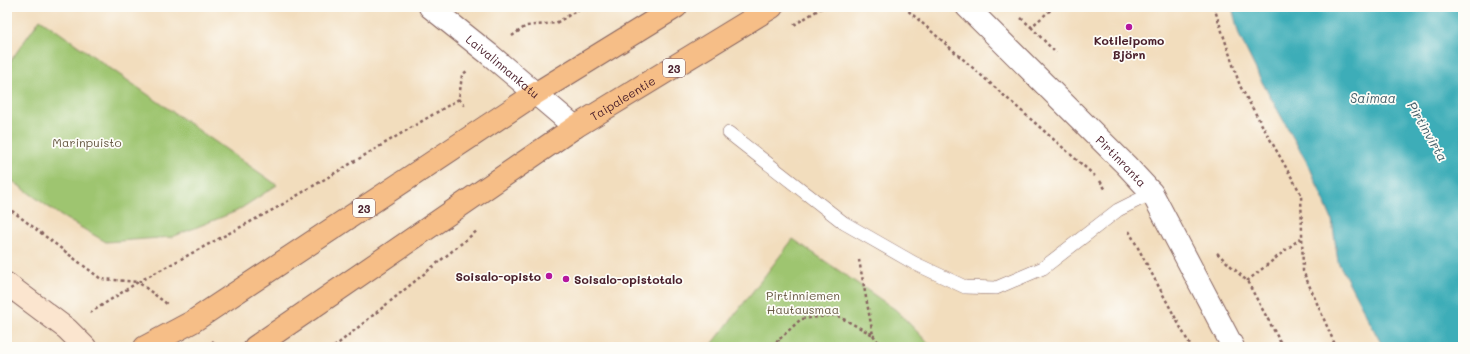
<svg xmlns="http://www.w3.org/2000/svg" width="1470" height="354" viewBox="0 0 1470 354" font-family="Mali,sans-serif">
  <style>
    .green { fill: #9ec570; stroke: #74724e }
    .water { fill: #3cadb8; stroke: #436672 }
    .lines { fill: none; stroke-linecap: round; stroke-linejoin: round }
    .service-casing { stroke: #85625e; stroke-width: 14 }
    .minor-casing { stroke: #85625e; stroke-width: 24 }
    .secondary-casing { stroke: #85625e; stroke-width: 24 }
    .trunk-casing { stroke: #85625e; stroke-width: 24 }
    .path { stroke: #85625e; stroke-width: 2.5; stroke-dasharray: 3 3; stroke-linecap: butt }
    .service { stroke: #fff; stroke-width: 13 }
    .minor { stroke: #fff; stroke-width: 22 }
    .secondary { stroke: #fbe5cf; stroke-width: 22 }
    .trunk { stroke: #f6be87; stroke-width: 22 }
    .poi-dot { fill: #b5179e; stroke: #fdfcf7; stroke-width: 1.5 }
    .labels { text-anchor: middle; dominant-baseline: central; stroke-width: 3.5; stroke-linejoin: round; paint-order: stroke }
    .shield { fill: #fdfcf7; stroke: #806168; stroke-width: 1 }
    .shield-label { font-size: 11px; font-weight: bold; fill: #4a1f2b }
    .poi-label { font-size: 12px; font-weight: bold; fill: #4a1f2b; stroke: #fdfcf7 }
    .street-label { font-size: 12px; fill: #4a1f2b; stroke: #fdfcf7 }
    .park-label { font-size: 12px; fill: #675943; stroke: #fdfcf7 }
    .water-label { font-size: 13px; font-style: italic; fill: #445f6a; stroke: #fdfcf7 }
  </style>
  <rect width="100%" height="100%" fill="#fdfcf7"/>
  <filter id="ink" filterUnits="userSpaceOnUse"><feTurbulence type="fractalNoise" baseFrequency=".025" numOctaves="2"/><feDisplacementMap in="SourceGraphic" scale="8" xChannelSelector="R" yChannelSelector="G"/><feConvolveMatrix kernelMatrix="1 2 1 2 8 2 1 2 1" color-interpolation-filters="sRGB"/></filter>
  <filter id="wash" filterUnits="userSpaceOnUse"><feTurbulence type="fractalNoise" baseFrequency=".012" numOctaves="4" result="noise"/><feDisplacementMap in="SourceGraphic" scale="16" xChannelSelector="R" yChannelSelector="G"/><feGaussianBlur stdDeviation="0.9" result="paint"/><feColorMatrix in="noise" values="0 0 0 0 0 0 0 0 0 0 0 0 0 0 0 0 0 1.4 0 .05"/><feComposite in="paint" operator="in"/></filter>
  <g filter="url(#wash)">
    <rect width="100%" height="100%" fill="#f2ddbd"/>
    <path class="green" d="M40 19 277 185 237 211 172 237 106 242 61 216 7 177V66Z
      M793 239 896 310 932 347H710Z"/>
    <path class="water" d="M1232 7H1463V347H1383L1338 262 1332 220 1310 168 1262 82 1239 35Z"/>
  </g>
  <g filter="url(#ink)">
    <g class="lines">
      <g class="service-casing">
        <path id="service" d="M729 133 844 223 914 263 965 287 996 288 1043 268 1118 210 1152 193"/>
      </g>
      <g class="minor-casing">
        <g id="minor">
          <path id="s1" d="M430 7 489 54 575 127"/>
          <path id="s2" d="M967 7 1126 165 1152 193 1233 347"/>
        </g>
      </g>
      <g class="secondary-casing">
        <path id="secondary" d="M7 284 67 329 85 347"/>
      </g>
      <g class="trunk-casing">
        <g id="trunk">
          <path d="M145 347 192 322 535 94 676 7"/>
          <path id="s3" d="M255 347 575 127 772 7"/>
        </g>
      </g>
      <path class="path" d="M904 7 1095 176
        M1214 7 1240 86 1301 194 1303 271 1336 347
        M1021 18 1031 27 1054 7
        M794 25 823 7
        M1031 27 1056 53
        M512 36 526 26 556 23 583 7
        M459 99 466 108
        M1100 181 1106 190
        M7 207 101 279 138 282 278 207 459 99 462 75 467 71
        M1129 231 1191 347
        M1217 253 1247 281 1283 347
        M1247 281 1302 237
        M90 313 138 282 167 304
        M873 335 882 347
        M212 341 218 347
        M334 347 478 230
        M771 347 801 319 836 315 873 335 859 260
        M777 347 779 340"/>
      <use href="#service" class="service"/>
      <use href="#minor" class="minor"/>
      <use href="#secondary" class="secondary"/>
      <use href="#trunk" class="trunk"/>
    </g>
  </g>
  <g class="poi-dot">
    <circle cx="1129" cy="27" r="4"/>
    <circle cx="549" cy="276" r="4"/>
    <circle cx="566" cy="279" r="4"/>
  </g>
  <g class="labels">
    <g class="shield">
      <rect x="663" y="59" width="22" height="18" rx="3"/>
      <rect x="353" y="199" width="22" height="18" rx="3"/>
    </g>
    <g class="shield-label">
      <text x="674" y="68">23</text>
      <text x="364" y="208">23</text>
    </g>
    <g class="poi-label">
      <text x="1129" y="40">Kotileipomo<tspan x="1129" dy="14">Björn</tspan></text>
      <text x="541" y="276" text-anchor="end">Soisalo-opisto</text>
      <text x="574" y="279" text-anchor="start">Soisalo-opistotalo</text>
    </g>
    <g class="street-label">
      <text stroke="none"><textPath href="#s1" startOffset="94">Laivalinnankatu</textPath></text>
      <text stroke="none"><textPath href="#s3" startOffset="444">Taipaleentie</textPath></text>
      <text stroke="none"><textPath href="#s2" startOffset="218">Pirtinranta</textPath></text>
    </g>
    <g class="park-label">
      <text x="87" y="142">Marinpuisto</text>
      <text x="803" y="295">Pirtinniemen<tspan x="803" dy="14">Hautausmaa</tspan></text>
    </g>
    <g class="water-label">
      <text x="1373" y="97">Saimaa</text>
      <text transform="translate(1428 131) rotate(60)">Pirtinvirta</text>
    </g>
  </g>
  <rect width="1470" height="354" fill="none" stroke="#fdfcf7" stroke-width="24"/>
</svg>
